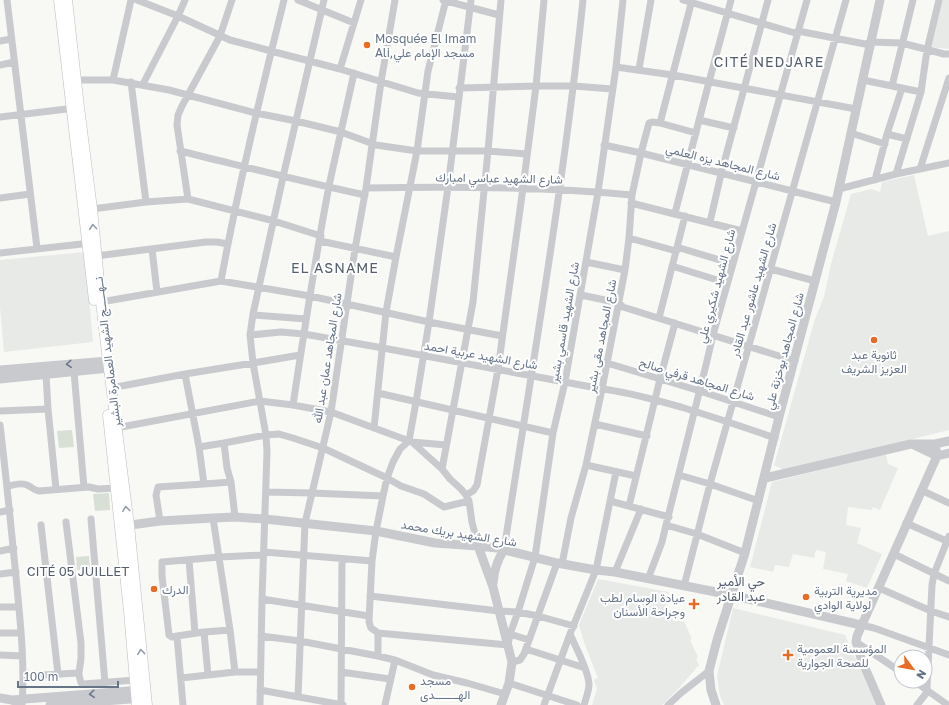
<svg xmlns="http://www.w3.org/2000/svg" width="949" height="705" viewBox="0 0 949 705" font-family="'Golos Text',Vazirmatn,sans-serif">
  <style>
    .built { fill: #e8eae8 }
    .green { fill: #d8e0d6 }
    .lines { fill: none; stroke-linecap: round; stroke-linejoin: round }
    .secondary-casing { stroke: #babdc3; stroke-width: 11 }
    .minor { stroke: #c8cace; stroke-width: 7 }
    .tertiary { stroke: #c8cace; stroke-width: 9 }
    .secondary { stroke: #fff; stroke-width: 10 }
    .oneway { stroke: #949eab }
    .oneway2 { stroke: #6b788b }
    .poi-dot { fill: #e96b24; stroke: #fff; stroke-width: 1.5 }
    .labels { text-anchor: middle; dominant-baseline: central; stroke-width: 4; stroke-linejoin: round; paint-order: stroke }
    .poi-label { font-size: 12px; fill: #667487; stroke: #fff; text-anchor: start }
    .street-label { font-size: 12px; fill: #667487; stroke: #fff }
    .neighbourhood-label { font-size: 13px; fill: #545e6c; stroke: #fff }
    .quarter-label { font-size: 14px; letter-spacing: 1px; fill: #545e6c; stroke: #fff }
  </style>
  <rect width="100%" height="100%" fill="#f8f8f5"/>
  <path class="built" d="M941 0H949V49L930 47Z
    M914 175 928 236 949 231V430L786 471 774 465 815 319 824 297 831 264 851 194 871 189 880 192 882 182Z
    M85 252 93 342 4 352 0 307V260Z
    M886 454 888 464 898 468 880 510 873 507 872 510 848 507 846 525 861 528 857 543 882 554 867 588 846 581 848 574 823 569 826 552 816 550 814 558 793 554 789 567 775 565 773 572 750 567 772 482Z
    M598 579 669 592 663 617 672 616 673 621H684L692 639 690 640 698 657 696 659 699 665 678 689 662 705H592L597 689 594 680 598 678 584 642 579 625Z
    M733 608 845 635 876 705H724L720 696 717 676Z"/>
  <path class="green" d="M72 430 74 447 59 448 57 431Z
    M109 493 110 510 95 511 93 494Z
    M89 556 90 569 77 570 76 557Z"/>
  <g class="lines">
    <g class="secondary-casing">
      <path id="secondary" d="M59 0 94 300
        M67 0 79 107 92 209 101 302 108 361 129 525 147 705
        M108 415 129 611 137 705"/>
    </g>
    <path class="minor" d="M7 0 37 248
      M137 0 178 16 230 40 271 51 340 69 418 93 458 97
      M298 0 354 23
      M443 0 499 15
      M683 0 795 33 798 31 865 44 871 42 902 43 944 54H949
      M692 0 660 123 696 133
      M0 41 11 39
      M0 65 14 62
      M616 67 673 75 856 109
      M340 69 361 0
      M639 69 651 0
      M72 80H113L169 90 256 113 296 121 341 132 376 145 417 151H488L527 154
      M113 80 131 0
      M863 80 921 92 927 50 939 0
      M131 82 146 202
      M143 84 178 16 185 0
      M892 86 913 0
      M459 88 536 86H574L612 89
      M0 117 75 108
      M699 120 734 128
      M851 133 885 144
      M887 134 907 139
      M604 145 641 153 836 202
      M180 151C242 166 303 182 365 195
      M920 169 949 78
      M896 174 921 92
      M875 180 887 134 902 88
      M366 188C455 186 544 187 632 195
      M839 189 896 174 949 163
      M0 198 30 194
      M188 199 177 125 178 115 182 106 220 36 232 0
      M631 203 742 231
      M92 209 146 202 188 199 274 221 321 236
      M675 213 709 82 731 0
      M710 222 721 174 768 0
      M629 238 676 251 680 248 733 264
      M320 241 396 257
      M152 249 157 292
      M0 253 91 243
      M96 256 206 242H217L228 244
      M586 262 625 270
      M672 266 727 283
      M771 269 815 281
      M221 281C238 187 261 93 284 0
      M581 295 619 303 623 307 795 361
      M101 302 221 281 310 296 429 322 502 336
      M253 315 306 319
      M659 318 685 216
      M250 335 281 332 304 334 383 348 602 389C629 392 655 400 681 407 713 417 744 427 775 438
      M300 355 253 363 250 335 253 314 283 177 324 0
      M607 363 700 391 779 417
      M74 372 84 487
      M46 375 48 409 56 489
      M111 388 185 374 253 363 266 435 267 452 262 599 260 705
      M378 393 553 433
      M293 405C304 332 315 259 329 186 337 148 346 110 354 73
      M0 411 48 409
      M595 424 647 436
      M0 425C6 475 11 526 16 577 20 619 25 662 22 705
      M116 428 260 401 293 405 331 412 412 442 442 469 450 479 461 489 466 495 469 501 472 522 478 546
      M374 428 386 312 396 257 417 151 428 71 446 0
      M412 442 446 445
      M224 443 227 468 231 482 235 517
      M199 447 224 443 266 435 279 434 293 438 323 448 387 478 401 486 424 494 444 507 469 501
      M586 465 636 476
      M442 469 468 329 473 302 488 151 501 0
      M679 475 710 484 759 501
      M204 484 231 482
      M8 486C13 485 22 482 27 485 32 487 33 490 39 491L89 487 98 489 116 488
      M921 490 949 503
      M266 492 312 493 383 496
      M466 495 473 491 477 485 498 369 523 188 536 86 544 0
      M610 501 669 517
      M629 506 660 379 675 323
      M0 512 10 510
      M213 518 230 630 235 672
      M91 519 105 683
      M160 521 156 495 158 487 204 484 199 447 185 374
      M66 522 81 643V658L79 673
      M906 523 949 542
      M41 525 58 674
      M666 525 697 534 745 553
      M504 550C532 367 564 184 583 0
      M0 551 14 548
      M264 552 372 561 376 531 383 496 387 478 393 462 400 449 409 441 416 402 429 322 448 187 471 0
      M894 554 949 581
      M189 560 195 633
      M372 561 369 621C371 631 371 627 378 633V656
      M562 564 571 518 586 465 602 389 625 270 629 238 632 195 641 153 649 123 652 122 660 123
      M615 572 641 509
      M0 574 16 572
      M648 579 662 542 666 525 706 365 713 335 807 0
      M684 586 710 484 846 0
      M879 588 931 611 949 617
      M370 596 499 611 518 612 538 616 574 626
      M262 599 369 616
      M0 607H19
      M861 625 874 628 949 655
      M204 632 208 675
      M0 633H21
      M378 633 508 645 510 634 518 612 535 557 553 433 565 382 598 192 616 67 623 0
      M510 634 529 640
      M570 634C576 648 588 669 589 684 589 691 586 698 584 705
      M177 636 172 637 169 635 162 576V562L219 557 264 555
      M261 636 300 641 378 656 395 660 433 675 467 683 505 694
      M856 642 901 672
      M526 649 585 668
      M0 655 22 656
      M512 662 520 660 524 654 557 563
      M341 672 390 679
      M43 675 77 673 79 675 81 683 84 684 135 680
      M181 678 235 672H260
      M914 681 948 705
      M509 683 577 705
      M260 690 343 705
      M298 697 305 523 331 412 355 249 366 188 381 82 395 0
      M183 705 177 636 204 632 230 630
      M341 705 342 559
      M385 705 395 660
      M544 705 570 634 596 570 616 472
      M668 705 681 693 709 671
      M917 705 928 691 927 687 932 585 934 574 949 536"/>
    <path class="tertiary" d="M0 370 108 361
      M0 379 109 368
      M914 445 937 456 949 453
      M765 478 911 444H935L949 441
      M123 526 160 521 213 518 235 517 265 519 376 531 435 543 478 546 497 548 557 563 596 570 615 572 731 595 861 625
      M478 546 493 587 512 662 509 683 501 705
      M493 583C494 571 497 560 504 550
      M0 698 12 700 16 702
      M12 700 142 690
      M50 705 144 698
      M716 705 711 690 709 671 717 640 745 553 779 417 836 202 880 0
      M881 705 862 661 856 642 857 636 937 456 935 444"/>
    <use href="#secondary" class="secondary"/>
  </g>
  <defs><path id="oneway-chevron" d="M-2-3.5L2.5 0L-2 3.5" fill="none" stroke-width="1.6" stroke-linecap="round" stroke-linejoin="round"/></defs>
  <g class="oneway">
    <use href="#oneway-chevron" transform="translate(93 227) rotate(-95)"/>
    <use href="#oneway-chevron" transform="translate(126 509) rotate(-97)"/>
    <use href="#oneway-chevron" transform="translate(141 652) rotate(-96)"/>
  </g>
  <g class="oneway2">
    <use href="#oneway-chevron" transform="translate(69 364) rotate(175)"/>
    <use href="#oneway-chevron" transform="translate(92 694) rotate(175)"/>
  </g>
  <g class="poi-dot">
    <circle cx="367" cy="45" r="4"/>
    <circle cx="874" cy="340" r="4"/>
    <circle cx="154" cy="589" r="4"/>
    <circle cx="806" cy="597" r="4"/>
    <path d="M692 598h4v4h4v4h-4v4h-4v-4h-4v-4h4z"/>
    <path d="M786 649h4v4h4v4h-4v4h-4v-4h-4v-4h4z"/>
    <circle cx="412" cy="687" r="4"/>
  </g>
  <g class="labels">
    <g class="poi-label">
      <text x="375" y="38">Mosquée El Imam<tspan x="375" dy="14">Ali,مسجد الإمام علي</tspan></text>
      <text x="874" y="354" text-anchor="middle">ثانوية عبد<tspan x="874" dy="14">العزيز الشريف</tspan></text>
      <text x="162" y="589">الدرك</text>
      <text x="814" y="590">مديرية التربية<tspan x="814" dy="14">لولاية الوادي</tspan></text>
      <text x="685" y="597" text-anchor="end">عيادة الوسام لطب<tspan x="685" dy="14">وجراحة الأسنان</tspan></text>
      <text x="797" y="648">المؤسسة العمومية<tspan x="797" dy="14">للصحة الجوارية</tspan></text>
      <text x="420" y="680">مسجد<tspan x="420" dy="14">الهـــــــدى</tspan></text>
    </g>
    <g class="street-label">
      <text transform="translate(723 162) rotate(14)">شارع المجاهد يزه العلمي</text>
      <text transform="translate(499 178) rotate(1)">شارع الشهيد عباسي امبارك</text>
      <text transform="translate(716 286) rotate(-75)">شارع الشهيد شكيري علي</text>
      <text transform="translate(753 290) rotate(-74)">شارع الشهيد عاشور عبد القادر</text>
      <text transform="translate(564 322) rotate(-80)">شارع الشهيد قاسمي بشير</text>
      <text transform="translate(601 336) rotate(-79)">شارع المجاهد مقى بشير</text>
      <text transform="translate(784 351) rotate(-75)">شارع المجاهد بوخزنة علي</text>
      <text transform="translate(107 352) rotate(-97)">نــهـــــج الشهيد العمامرة البشير</text>
      <text transform="translate(481 355) rotate(10)">شارع الشهيد عربية احمد</text>
      <text transform="translate(327 358) rotate(-81)">شارع المجاهد عمان عبد الله</text>
      <text transform="translate(697 379) rotate(17)">شارع المجاهد قرفي صالح</text>
      <text transform="translate(459 533) rotate(9)">شارع الشهيد بريك محمد</text>
    </g>
    <g class="neighbourhood-label">
      <text x="78" y="571">CITÉ 05 JUILLET</text>
      <text x="741" y="581">حي الأمير<tspan x="741" dy="15">عبد القادر</tspan></text>
    </g>
    <g class="quarter-label">
      <text x="769" y="61">CITÉ NEDJARE</text>
      <text x="335" y="267">EL ASNAME</text>
    </g>
  </g>
  <g transform="translate(913 669) rotate(122)"><circle r="19" fill="#ffffff" stroke="#c2c7cf"/>
  <path d="M0-3L7 15L0 10L-7 15Z" fill="#e96b24"/>
  <text y="-6" font-size="11" font-weight="bold" text-anchor="middle" fill="#667487">N</text>
  </g>
  <path d="M18 681v6h100v-6" fill="none" stroke="#667487" stroke-width="2"/>
  <text x="24" y="681" font-size="12" fill="#667487" stroke="#ffffff" stroke-width="3" paint-order="stroke">100 m</text>
</svg>
